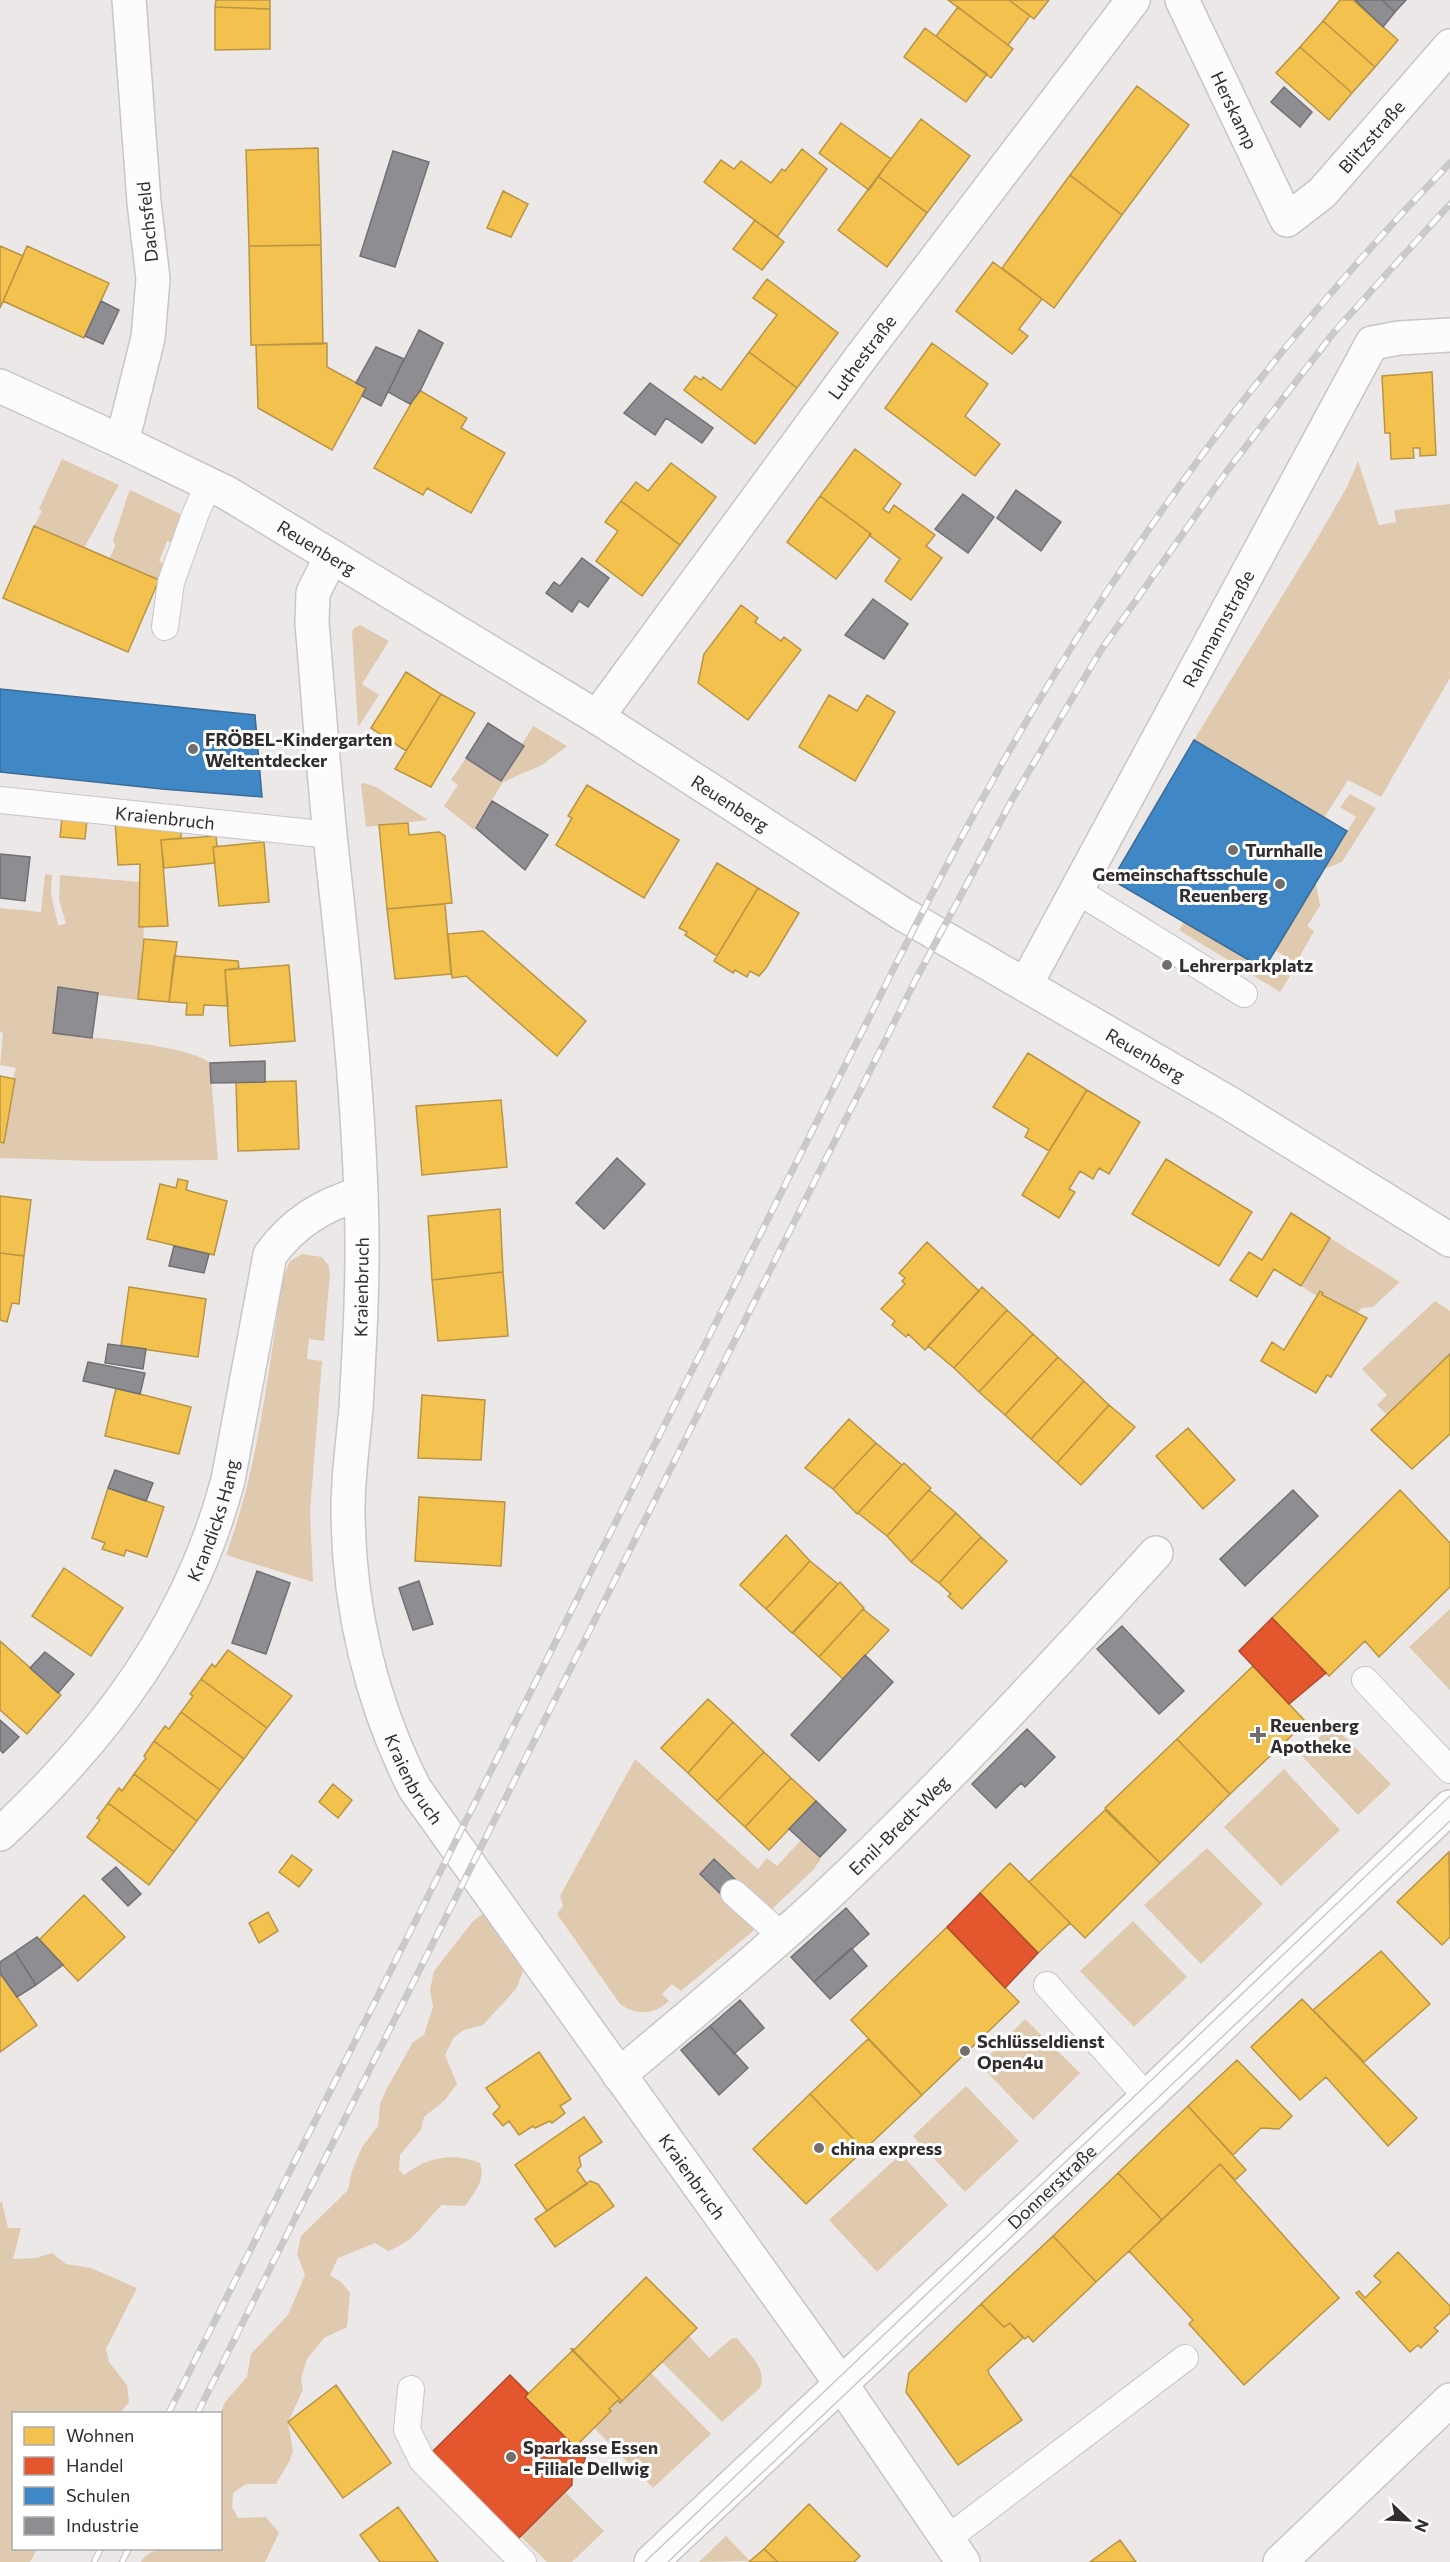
<svg xmlns="http://www.w3.org/2000/svg" width="1450" height="2562" viewBox="0 0 1450 2562" font-family="Commissioner,sans-serif">
  <style>
    .green { fill: #dfc9af }
    .homes { fill: #f2c14e; stroke: #b89444; stroke-width: 1.5 }
    .shops { fill: #e4572e; stroke: #ae4a2e; stroke-width: 1.5 }
    .schools { fill: #3f88c5; stroke: #3b6c97; stroke-width: 1.5 }
    .industry { fill: #8d8d92; stroke: #717074; stroke-width: 1.5 }
    .lines { fill: none; stroke-linecap: round; stroke-linejoin: round }
    .lane-casing { stroke: #c8c5c5; stroke-width: 28 }
    .street-casing { stroke: #c8c5c5; stroke-width: 36 }
    .secondary-casing { stroke: #c8c5c5; stroke-width: 36 }
    .lane { stroke: #fcfcfc; stroke-width: 26 }
    .street { stroke: #fcfcfc; stroke-width: 33 }
    .secondary { stroke: #fcfcfc; stroke-width: 33 }
    .tram { stroke: #cac9c9; stroke-width: 1.5 }
    .rail-casing { stroke: #cac9c9; stroke-width: 7 }
    .rail { stroke: #fff; stroke-width: 4.5; stroke-dasharray: 14; stroke-linecap: butt }
    .poi-dot { fill: #736e6e; stroke: #fff; stroke-width: 2 }
    .labels { text-anchor: middle; dominant-baseline: central; stroke-width: 6; stroke-linejoin: round; paint-order: stroke }
    .street-label { font-size: 18px; fill: #312c2d; stroke: #fff }
    .poi-label { font-size: 18px; font-weight: bold; fill: #312c2d; stroke: #fff; text-anchor: start }
  </style>
  <rect width="100%" height="100%" fill="#ede8e8"/>
  <path class="green" d="M62 459 119 485 84 548 34 526 42 511 39 509Z
    M1358 461 1379 525 1396 522 1394 510 1450 504V678L1381 797 1348 780 1324 818 1194 740 1317 539 1348 485Z
    M130 490 183 515 174 543 167 541 159 561 166 565 160 580 110 558 115 546 113 539C120 523 123 507 130 490Z
    M360 625 389 641 362 684 379 695 358 727 352 632 354 628Z
    M533 726 567 746 542 765 503 782 474 830 444 806 458 785 451 780 466 758 501 780 523 746 522 744Z
    M364 783 376 787 428 820 366 827 361 784Z
    M1350 794 1376 808 1342 862 1324 869 1356 817 1340 807Z
    M45 874 52 875 51 894 58 925 66 924 59 899 60 875 140 882 139 926 144 927 139 1000 97 995 98 993 58 988 53 1033C85 1037 190 1045 210 1063L218 1160 95 1161 0 1158V1142L5 1143 13 1078 16 1068 0 1065 3 1033 0 1032V908L41 912Z
    M1316 883 1320 906 1307 926 1314 931 1296 963 1275 950Z
    M1184 922 1264 969 1269 962 1290 976 1280 992 1179 930Z
    M1330 1238 1400 1282 1373 1307 1362 1308 1357 1313 1317 1296 1301 1286Z
    M302 1254 322 1257 329 1266 330 1274 324 1341 309 1339 307 1359 322 1361 310 1511 313 1582 226 1555C259 1466 268 1371 283 1278L290 1261Z
    M1435 1301 1450 1311V1354L1387 1415 1377 1405 1387 1395 1362 1369Z
    M1450 1609V1690L1409 1647Z
    M1333 1725 1391 1784 1358 1815 1300 1754Z
    M635 1759 758 1869 767 1858 777 1866 801 1840 821 1859 813 1870 770 1911 713 1859 700 1874 755 1926 753 1931 681 1991 672 1984 662 1994 669 2001C653 2015 637 2016 620 2004L557 1914 563 1906 560 1896Z
    M1284 1769 1340 1830 1281 1886 1224 1827Z
    M1207 1848 1263 1904 1201 1964 1144 1905Z
    M483 1914 493 1919 501 1941 518 1961 523 1972 516 1989 483 2025 464 2030 454 2037 445 2055 457 2084 445 2100 424 2117 421 2130 400 2155 399 2170 404 2175C427 2157 453 2152 480 2163 486 2180 474 2193 465 2206L442 2205C420 2226 418 2239 388 2251L375 2243 338 2258 330 2275 341 2282 350 2293 347 2327 324 2338 307 2359 301 2379 303 2390 288 2422 293 2451 290 2460 276 2484H246L233 2493 232 2507 238 2518 266 2517 279 2533 265 2562H141C151 2541 200 2549 220 2548V2414L225 2402 247 2377 251 2354 288 2315 305 2275 297 2254 301 2236 348 2190 352 2171 362 2147 378 2126 380 2104 386 2090 413 2042 424 2035 433 2007 430 1990 434 1971 473 1921Z
    M1133 1921 1187 1977 1134 2027 1080 1971Z
    M1025 2019 1080 2073 1033 2120 980 2065Z
    M966 2086 1019 2141 965 2192 913 2136Z
    M901 2154 948 2205 877 2272 829 2220Z
    M0 2202H2L8 2228H21L13 2259 36 2258 52 2253 66 2264 91 2268 137 2288 106 2349 109 2362 127 2385 129 2402 120 2413 14 2414V2548L37 2549 30 2562H0Z
    M689 2336 709 2358 731 2339 737 2338C748 2353 770 2371 759 2389L722 2422 662 2362Z
    M651 2373 711 2434 653 2488 594 2428 611 2412 609 2409 618 2400 620 2402 622 2401Z
    M565 2492 604 2531 572 2562H547L520 2536Z
    M726 2536 750 2561 699 2562Z"/>
  <path class="homes" d="M216 0H270V9L215 7Z
    M948 0H1009L1030 16 1008 45Z
    M1009 0H1049L1034 19Z
    M1340 0H1353L1398 40 1375 67 1323 21Z
    M215 7 270 9V49L215 50Z
    M958 7 1013 49 991 78 936 36Z
    M1323 21 1375 67 1352 93 1300 47Z
    M925 28 987 74 966 102 904 57Z
    M1300 47 1352 93 1329 120 1276 73Z
    M1137 86 1189 125 1122 215 1070 175Z
    M921 119 970 156 927 213 878 176Z
    M841 123 891 159 869 190 819 153Z
    M318 148 321 245 249 246 246 150Z
    M802 149 827 169 777 237 704 182 721 160 734 169 741 161 771 183 782 169 785 171Z
    M1070 175 1122 215 1054 308 1002 268Z
    M878 176 927 213 887 267 838 230Z
    M503 191 528 204 511 237 487 228Z
    M755 220 784 242 762 270 733 249Z
    M321 245 323 344 251 345 249 246Z
    M0 246 23 256 0 308Z
    M27 246 109 283 84 338 3 301Z
    M993 262 1042 299 1019 329 1028 336 1012 354 956 311Z
    M767 279 838 333 797 388 749 352 777 315 753 298Z
    M327 343V367L366 388 332 450 258 408 256 345Z
    M932 343 988 384 965 416 1000 444 975 476 885 408Z
    M749 352 797 388 755 444 684 390 695 376 701 380 703 377 721 390Z
    M1432 372 1436 455 1420 456V448H1413L1414 458 1391 459 1390 433H1385L1382 376Z
    M419 390 467 418 461 428 505 453 471 513 427 488 423 495 374 468Z
    M855 449 901 484 883 509 889 513 894 505 935 535 926 546 942 558 911 600 885 581 900 559 869 535 871 534 820 496Z
    M671 463 716 497 680 545 621 501 636 482 648 491Z
    M820 496 871 534 836 579 787 542Z
    M621 501 680 545 642 596 596 561 618 531 605 522Z
    M34 526 159 580 128 652 3 598Z
    M741 605 758 618 755 622 781 641 784 637 801 650 748 720 698 683 704 654Z
    M406 672 441 694 406 751 371 728Z
    M441 694 475 713 431 787 395 769Z
    M829 695 857 711 867 695 895 712 855 781 799 747Z
    M587 785 679 840 644 898 556 845 572 818 568 816Z
    M62 818 87 820 85 839 60 837Z
    M115 821 181 828V838L161 840 168 926 139 927 140 864 118 865Z
    M408 823 409 835 439 832 445 836 452 903 387 909 379 825Z
    M216 836 217 847H213L215 863 164 868 161 840Z
    M264 842 269 902 219 906 213 847Z
    M717 863 758 888 717 956 685 935 687 932 679 928Z
    M758 888 799 913 766 968 759 976 750 971 747 977 735 970 733 973 714 961Z
    M445 904 451 974 395 979 387 909Z
    M483 931 586 1021 557 1056 466 976 452 978 448 934Z
    M144 939 177 942 169 1002 138 999Z
    M174 956 238 961 239 968 225 970 228 1006 204 1005 203 1015H186L187 1003 169 1002Z
    M289 965 295 1041 230 1046 225 970Z
    M1028 1053 1087 1090 1049 1151 1025 1137 1029 1129 993 1107Z
    M0 1076 15 1079 4 1143 0 1142Z
    M296 1081 299 1149 238 1151 236 1082Z
    M1087 1090 1140 1122 1109 1174 1099 1168 1093 1179 1080 1171 1069 1189 1075 1192 1059 1218 1022 1195Z
    M501 1100 507 1167 422 1175 416 1106Z
    M1166 1159 1252 1212 1219 1266 1132 1214Z
    M178 1179 188 1181 186 1190 227 1201 214 1255 147 1239 160 1184 176 1188Z
    M0 1196 31 1200 24 1256 0 1253Z
    M500 1209 503 1272 432 1280 428 1216Z
    M1291 1213 1330 1238 1301 1286 1274 1269 1257 1297 1230 1280 1249 1252 1262 1260Z
    M927 1242 979 1291 925 1350 908 1334 906 1337 892 1325 895 1321 881 1309 905 1284 902 1281 905 1278 899 1273Z
    M0 1253 24 1256 19 1304 12 1303 7 1322 0 1320Z
    M503 1272 508 1336 438 1341 432 1280Z
    M129 1287 206 1299 198 1357 121 1346Z
    M982 1287 1007 1310 954 1368 928 1346Z
    M1320 1291 1323 1293 1322 1295 1367 1318 1331 1377 1327 1375 1316 1393 1261 1361 1272 1342 1284 1350Z
    M1007 1310 1033 1334 979 1392 954 1368Z
    M1033 1334 1058 1357 1005 1415 979 1392Z
    M1450 1354V1434L1412 1469 1371 1430Z
    M1058 1357 1084 1381 1031 1439 1005 1415Z
    M1084 1381 1109 1405 1057 1463 1031 1439Z
    M116 1388 191 1407 179 1454 105 1436Z
    M422 1395 485 1400 481 1460 418 1458Z
    M1109 1405 1135 1427 1081 1485 1057 1463Z
    M849 1419 876 1443 833 1489 805 1468Z
    M1188 1428 1235 1480 1203 1509 1156 1456Z
    M876 1443 902 1465 857 1514 833 1489Z
    M904 1463 931 1488 887 1536 858 1513Z
    M108 1488 164 1507 147 1557 126 1550 124 1556 102 1549 105 1543 92 1538Z
    M929 1490 956 1513 911 1562 887 1536Z
    M1400 1490 1450 1543V1587L1379 1657 1365 1641 1329 1676 1272 1618Z
    M419 1497 505 1502 501 1566 415 1561Z
    M956 1513 981 1537 939 1583 911 1562Z
    M786 1535 810 1561 766 1609 740 1585Z
    M981 1537 1007 1561 962 1609 948 1596 951 1594 939 1583Z
    M810 1561 838 1584 792 1633 766 1609Z
    M64 1568 123 1608 91 1656 32 1616Z
    M840 1582 864 1608 819 1657 793 1633Z
    M863 1609 889 1630 843 1679 819 1657Z
    M0 1641 61 1695 27 1734 0 1710Z
    M228 1650 292 1696 267 1728 201 1679 212 1664 215 1667Z
    M1253 1666 1306 1722 1230 1794 1177 1739Z
    M201 1679 267 1728 244 1759 181 1712 193 1696 190 1694Z
    M708 1699 733 1722 688 1773 661 1748Z
    M181 1712 244 1759 220 1790 154 1741 165 1726 169 1729Z
    M733 1722 764 1752 717 1801 688 1773Z
    M1177 1739 1230 1794 1160 1863 1105 1808Z
    M154 1741 220 1790 197 1821 134 1774 146 1758 144 1756Z
    M764 1752 791 1778 745 1827 717 1801Z
    M134 1774 197 1821 174 1852 108 1803 119 1788 122 1791Z
    M791 1778 816 1801 769 1850 745 1827Z
    M333 1784 352 1800 338 1818 319 1802Z
    M108 1803 174 1852 149 1885 87 1837 100 1820 97 1818Z
    M1105 1810 1160 1863 1085 1938 1029 1882Z
    M1449 1852 1450 1937 1442 1945 1397 1902Z
    M292 1855 312 1870 299 1887 279 1872Z
    M1010 1863 1070 1923 1038 1953 980 1893Z
    M84 1895 125 1937 78 1981 39 1940Z
    M268 1912 278 1931 259 1943 249 1923Z
    M947 1927 1019 2002 922 2095 851 2020Z
    M1381 1951 1430 2004 1364 2062 1313 2010Z
    M0 1973 37 2025 0 2052Z
    M1302 1999 1417 2118 1388 2146 1326 2077 1300 2100 1251 2047Z
    M868 2039 922 2095 864 2150 810 2094Z
    M539 2052 571 2099 560 2106 565 2113 552 2123 550 2121 535 2128 533 2126 519 2135 509 2121 503 2126 493 2114 500 2107 486 2088Z
    M1237 2060 1292 2116 1279 2129 1261 2128 1233 2155 1188 2106Z
    M810 2094 864 2150 806 2204 753 2149Z
    M1188 2106 1246 2170 1235 2180 1220 2164 1162 2220 1118 2173Z
    M584 2117 602 2142 579 2157 581 2166 577 2170 587 2184 547 2211 515 2165Z
    M1220 2164 1339 2298 1244 2385 1189 2324 1193 2320 1129 2251Z
    M1118 2173 1162 2220 1096 2282 1053 2236Z
    M590 2181 598 2184 614 2206 555 2247 535 2219Z
    M1053 2236 1096 2282 1033 2342 1028 2336 1025 2339 1010 2323 1004 2327 981 2304Z
    M1398 2252 1450 2306V2313L1434 2328 1438 2331 1421 2348 1418 2345 1410 2352 1356 2293 1359 2291 1365 2298 1381 2282 1374 2276Z
    M646 2277 697 2328 622 2401 571 2349H575Z
    M981 2304 1004 2327 1010 2323 1023 2338 988 2370 989 2374 1022 2420 958 2465 906 2392 909 2373Z
    M573 2350 622 2401 620 2403 618 2400 609 2409 611 2411 575 2447 525 2397Z
    M336 2385 391 2463 343 2498 288 2422Z
    M809 2504 860 2556 854 2562H778L764 2549Z
    M398 2507 438 2562H380L360 2535Z
    M1120 2540 1136 2562H1090Z
    M764 2549 778 2562H749L750 2561Z"/>
  <path class="shops" d="M1272 1618 1326 1673 1289 1704 1239 1651Z
    M980 1893 1038 1953 1005 1988 947 1927Z
    M510 2375 528 2393 525 2397 575 2447 577 2445 585 2453V2461L579 2467H572V2485L518 2539 432 2452Z"/>
  <path class="schools" d="M0 689 255 715 262 797 162 789 0 772Z
    M1194 740 1347 831 1264 969 1112 880Z"/>
  <path class="industry" d="M1355 0H1382L1395 12 1383 27Z
    M1382 0H1406L1395 12Z
    M1284 87 1312 112 1300 127 1271 102Z
    M393 151 429 162 395 267 360 256Z
    M101 301 119 310 103 344 85 336Z
    M419 330 443 343 420 391 410 404 388 392Z
    M376 347 404 359 381 406 362 396 366 388 356 383Z
    M650 383 713 428 702 443 666 418 655 435 624 413Z
    M1016 490 1061 522 1041 551 997 518Z
    M963 494 994 517 968 553 935 529Z
    M582 558 609 578 588 607 579 601 572 612 546 593 554 582 560 586Z
    M873 599 908 624 884 659 845 635Z
    M488 723 524 746 501 781 466 758Z
    M492 801 548 835 525 870 476 828Z
    M0 854 30 857 25 901 0 898Z
    M58 987 98 993 92 1038 53 1033Z
    M265 1061V1082L211 1083 210 1063Z
    M617 1158 645 1184 604 1229 576 1203Z
    M174 1246 209 1254 204 1273 169 1266Z
    M108 1344 146 1349 143 1369 105 1363Z
    M88 1362 145 1373 140 1394 83 1381Z
    M115 1470 153 1483 146 1501 108 1488Z
    M1293 1490 1318 1516 1245 1586 1220 1559Z
    M257 1571 290 1583 266 1654 232 1643Z
    M419 1581 433 1624 413 1630 399 1588Z
    M1122 1626 1184 1691 1159 1714 1097 1649Z
    M45 1652 74 1674 58 1693 30 1668Z
    M865 1655 893 1682 819 1761 791 1735Z
    M0 1720 19 1737 3 1753 0 1750Z
    M1027 1729 1055 1757 1025 1787 1021 1783 996 1808 972 1784Z
    M816 1801 846 1830 820 1857 789 1829Z
    M714 1859 741 1885 727 1900 700 1874Z
    M116 1867 141 1894 128 1906 102 1879Z
    M846 1908 869 1934 814 1982 791 1957Z
    M37 1937 63 1965 36 1985 15 1952Z
    M851 1948 867 1966 830 1999 814 1982Z
    M15 1952 36 1985 17 1997 0 1973V1962Z
    M740 2000 764 2028 734 2054 710 2026Z
    M710 2026 748 2068 719 2095 681 2050Z"/>
  <g class="lines">
    <g class="lane-casing">
      <g id="lane">
        <path d="M165 627 171 582 195 515 209 483"/>
        <path id="s1" d="M0 800 330 835"/>
        <path d="M1076 890 1244 994"/>
        <path d="M1365 1680 1450 1770"/>
        <path d="M734 1893 781 1935"/>
        <path d="M1047 1985 1147 2097"/>
        <path d="M411 2389 407 2430 422 2460 523 2562"/>
        <path d="M947 2539 1185 2358"/>
      </g>
    </g>
    <g class="street-casing">
      <g id="street">
        <path id="s2" d="M1182 0 1287 220 1322 193 1450 46"/>
        <path d="M122 442 148 338 153 279 144 202 129 0"/>
        <path id="s3" d="M331 557 313 593 312 623C318 694 323 765 330 835 343 955 357 1075 361 1195 364 1267 360 1337 356 1408 353 1442 348 1476 348 1509 348 1605 371 1703 415 1789L837 2378 963 2562"/>
        <path id="s4" d="M597 717 862 356 1133 0"/>
        <path id="s5" d="M1026 984 1372 343 1399 338 1450 335"/>
        <path id="s6" d="M0 1834C107 1735 190 1623 228 1480L270 1255C293 1223 323 1204 361 1194"/>
        <path id="s7" d="M619 2075C687 2018 756 1961 822 1900 939 1790 1048 1672 1156 1553"/>
        <path d="M1280 2562 1450 2400"/>
      </g>
    </g>
    <g class="secondary-casing">
      <g id="secondary">
        <path id="s8" d="M0 386 122 442 227 493 597 717 901 913 1229 1103 1450 1240"/>
        <path id="s9" d="M651 2562 1147 2097 1450 1807"/>
      </g>
    </g>
    <use href="#lane" class="lane"/>
    <use href="#street" class="street"/>
    <use href="#secondary" class="secondary"/>
    <path class="tram" d="M645 2562 1450 1796
      M668 2562 1450 1821"/>
    <g class="rail-casing">
      <path id="rail" d="M168 2414 894 968C943 871 993 775 1050 682 1163 495 1298 319 1450 163
        M197 2414 916 979 1013 798 1101 650 1227 471 1335 331 1450 204
        M94 2562 101 2548
        M122 2562 129 2548"/>
    </g>
    <use href="#rail" class="rail"/>
  </g>
  <g class="poi-dot">
    <circle cx="193" cy="749" r="6"/>
    <circle cx="1233" cy="850" r="6"/>
    <circle cx="1280" cy="884" r="6"/>
    <circle cx="1167" cy="965" r="6"/>
    <path d="M1255 1726h6v6h6v6h-6v6h-6v-6h-6v-6h6z"/>
    <circle cx="965" cy="2051" r="6"/>
    <circle cx="819" cy="2148" r="6"/>
    <circle cx="511" cy="2457" r="6"/>
  </g>
  <g class="labels">
    <g class="street-label">
      <text stroke="none"><textPath href="#s2" startOffset="122">Herskamp</textPath></text>
      <text stroke="none"><textPath href="#s2" startOffset="363">Blitzstraße</textPath></text>
      <text transform="translate(147 222) rotate(-96)">Dachsfeld</text>
      <text stroke="none"><textPath href="#s4" startOffset="447">Luthestraße</textPath></text>
      <text stroke="none"><textPath href="#s8" startOffset="356">Reuenberg</textPath></text>
      <text stroke="none"><textPath href="#s5" startOffset="404">Rahmannstraße</textPath></text>
      <text stroke="none"><textPath href="#s8" startOffset="842">Reuenberg</textPath></text>
      <text stroke="none"><textPath href="#s1" startOffset="166">Kraienbruch</textPath></text>
      <text stroke="none"><textPath href="#s8" startOffset="1328">Reuenberg</textPath></text>
      <text transform="translate(361 1287) rotate(-89)">Kraienbruch</text>
      <text stroke="none"><textPath href="#s6" startOffset="384">Krandicks Hang</textPath></text>
      <text stroke="none"><textPath href="#s3" startOffset="1240">Kraienbruch</textPath></text>
      <text stroke="none"><textPath href="#s7" startOffset="375">Emil-Bredt-Weg</textPath></text>
      <text stroke="none"><textPath href="#s3" startOffset="1726">Kraienbruch</textPath></text>
      <text stroke="none"><textPath href="#s9" startOffset="549">Donnerstraße</textPath></text>
    </g>
    <g class="poi-label">
      <text x="205" y="739">FRÖBEL-Kindergarten<tspan x="205" dy="21">Weltentdecker</tspan></text>
      <text x="1245" y="850">Turnhalle</text>
      <text x="1268" y="874" text-anchor="end">Gemeinschaftsschule<tspan x="1268" dy="21">Reuenberg</tspan></text>
      <text x="1179" y="965">Lehrerparkplatz</text>
      <text x="1270" y="1725">Reuenberg<tspan x="1270" dy="21">Apotheke</tspan></text>
      <text x="977" y="2041">Schlüsseldienst<tspan x="977" dy="21">Open4u</tspan></text>
      <text x="831" y="2148">china express</text>
      <text x="523" y="2447">Sparkasse Essen<tspan x="523" dy="21">- Filiale Dellwig</tspan></text>
    </g>
  </g>
  <rect x="12" y="2412" width="210" height="138" fill="#ffffff" stroke="#adabab" stroke-width="1.5"/>
  <rect x="24" y="2427" width="30" height="18" fill="#f2c14e" stroke="#adabab" stroke-width="1.5"/>
  <text x="66" y="2442" font-size="18" fill="#312c2d">Wohnen</text>
  <rect x="24" y="2457" width="30" height="18" fill="#e4572e" stroke="#adabab" stroke-width="1.5"/>
  <text x="66" y="2472" font-size="18" fill="#312c2d">Handel</text>
  <rect x="24" y="2487" width="30" height="18" fill="#3f88c5" stroke="#adabab" stroke-width="1.5"/>
  <text x="66" y="2502" font-size="18" fill="#312c2d">Schulen</text>
  <rect x="24" y="2517" width="30" height="18" fill="#8d8d92" stroke="#adabab" stroke-width="1.5"/>
  <text x="66" y="2532" font-size="18" fill="#312c2d">Industrie</text>
  <g transform="translate(1408 2520) rotate(113)" stroke="#ffffff" stroke-width="4.5" paint-order="stroke">
  <path d="M0-4.5L10 22L0 15L-10 22Z" fill="#312c2d"/>
  <text y="-9" font-size="16" font-weight="bold" text-anchor="middle" fill="#312c2d">N</text>
  </g>
</svg>
